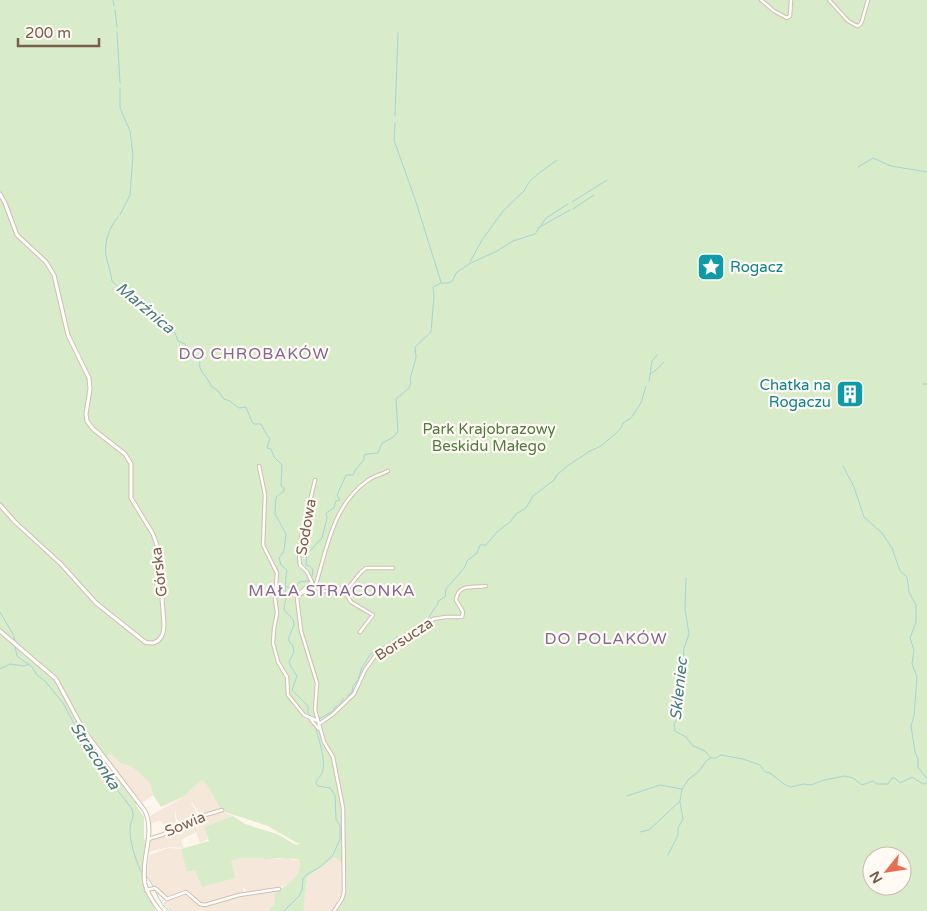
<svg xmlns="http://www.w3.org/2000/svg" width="927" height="911" viewBox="0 0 927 911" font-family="'Varela Round',sans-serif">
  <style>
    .residential { fill: #f5e8da }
    .green { fill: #d8ecc9; fill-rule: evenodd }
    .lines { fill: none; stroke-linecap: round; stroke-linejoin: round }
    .stream { stroke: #a5d3da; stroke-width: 1 }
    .minor-casing { stroke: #d1beb0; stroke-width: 4.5 }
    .tertiary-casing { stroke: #d1beb0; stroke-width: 5 }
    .minor { stroke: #fff; stroke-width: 2.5 }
    .tertiary { stroke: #fff; stroke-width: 3 }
    .labels { text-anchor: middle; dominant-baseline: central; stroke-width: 4.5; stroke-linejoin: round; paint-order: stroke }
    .culture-label { font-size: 15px; fill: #0d838f; stroke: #fffaf3; text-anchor: start }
    .park-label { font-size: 15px; fill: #537a41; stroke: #fffaf3 }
    .street-label { font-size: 15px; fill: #7a5c4d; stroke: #fffaf3 }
    .water-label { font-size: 16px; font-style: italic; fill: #437c86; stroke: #fffaf3 }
    .neighbourhood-label { font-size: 16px; letter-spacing: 1px; fill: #846695; stroke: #fffaf3 }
  </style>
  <rect width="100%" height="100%" fill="#fdf6ec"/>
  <path class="residential" d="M110 753 120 763 131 766 146 779 152 785 153 795 142 803 105 756Z
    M202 780 219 796 222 809 201 816 192 802 191 803 198 815 197 817 181 824 177 819 175 810V818L178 825 168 831 160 820 151 824 150 817 153 814 187 795 188 792Z
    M221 811 233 816 205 827 208 839 200 843 196 832 181 840 184 848 169 847 149 852 150 841 200 817Z
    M169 848 181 849 188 872 242 858H263L264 860 276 858 277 859 288 858 293 860 299 859 301 863 298 873 293 881 284 886 249 893 246 892 245 888H243V894L206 905 202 904 184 890 183 892 168 899 155 887 146 875 149 855Z
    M342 856 343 890 333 911H304L303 899 307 885V877L323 866 333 857Z
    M276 890 274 904 269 911H170L163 903 185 893 201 905 206 906 240 896Z"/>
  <path class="green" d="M0 0H927V911H336L345 893V865L335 857 323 866 307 877C307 889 303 899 304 911H269L274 904 276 890C288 887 304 873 299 859L276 858 264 860 263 858H242L231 861 235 878 202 887 195 870 187 872 181 849 209 841 204 827 233 816 245 824 277 834 296 845 301 843H297L268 826 222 811 207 785 202 780 188 792 187 795 161 807 153 795 151 785 146 779 131 766 120 763 111 754 105 756 94 743 90 742 124 785 134 801H135L138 804 136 805 144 817V840H146L142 876 144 889 156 911H0ZM872 856H902V886H872Z"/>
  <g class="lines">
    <path class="stream" d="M113 0 114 6
      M115 10 117 27
      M117 32 120 83
      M120 88V108L130 131 133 155 130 195 120 215
      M395 116 398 33
      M395 123 394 140 416 202 441 282
      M858 167 873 158 891 166 927 172
      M572 202 607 180
      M573 209 594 195
      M118 217C109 227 104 243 106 256 108 265 111 272 112 281 123 293 139 298 150 309 152 311 153 314 155 316 164 325 174 326 178 341L185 344 187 351C190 352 196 353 198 356 201 359 199 364 200 368 203 375 209 379 211 386L218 391 224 399 230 401 239 408 246 407 252 422 254 424H261L268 437 270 438 267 448 271 449 274 457 282 465 281 486 284 488V491L276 497 275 514 286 534 284 551 279 558 281 565 287 570C284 583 287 596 284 610L293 619 294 625 289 637V641L293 646 294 652 289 662 291 667 297 676 292 690 308 706V713L312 717
      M538 228 570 210
      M470 262 482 240 503 211 524 191 529 182 539 173 557 160
      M650 374 655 371 664 362
      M649 381 652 361 657 355
      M923 384H927
      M843 466 854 487 864 517 882 533 892 548 900 571 907 577 909 592 916 605V622L910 638 914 650 912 664 917 677 914 716 911 726 915 752 918 759V767L927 779
      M686 578 685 609 689 634 684 648 680 694 676 706 677 719 674 725 675 731 686 737 693 746 705 751 711 758H716L721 755 743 759 760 765 765 772 770 773 784 784 790 787 804 784 811 785 824 780 845 776 853 778 862 785 873 781 877 784H888L892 778H895L900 783 912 777 923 784 927 783
      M287 587 296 588 299 582 308 581 312 577 313 570 310 566 306 565 307 554 322 538 327 518 326 513 334 508 336 501 340 500 337 495 346 475H353L356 469 364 460V455L367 454 378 453 382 443 392 438 398 432 396 399 409 388 411 383 410 379 416 358 415 347 431 332 434 296 433 287 441 283H449L453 280 456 273 469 264 497 251 513 241 535 234 546 218 568 204
      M0 612 14 636 15 642
      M15 646 17 656 32 667 37 675 45 681 63 703 79 733 95 751 97 763 132 809C135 818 130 821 130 829 129 839 137 866 142 873
      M0 669 10 664 24 666 29 664
      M347 696 352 692 353 686 358 680 362 667 370 655 375 650 389 644 396 637H401C409 631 417 631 423 626 427 623 429 616 432 612 435 607 438 606 438 601L445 597 446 589 465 567 467 561 477 553 480 545H486L497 532 510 522 516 514 526 508 533 496 554 480 557 475 566 467 590 451 601 446 615 434 621 428 623 423 631 418 641 403 646 386
      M319 719 333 711 335 707 339 705 344 698
      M627 796 660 785 682 789
      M640 832 649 830 680 801 682 789 688 780 699 771 707 760 711 758
      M668 855 678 835V828L683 819 680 802
      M146 876C156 886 157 902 169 911
      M284 911 299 896 302 890 303 879 306 875 320 867 333 855 340 839V826L336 819 335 795 330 788 318 786 316 784C317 778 320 778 322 773 327 760 318 740 316 728"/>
    <g class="minor-casing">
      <path id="minor" d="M761 0 774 11 787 18 790 16 791 0
        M829 0 848 21 857 26 860 25 862 21 868 0
        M259 466 265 495 263 545 277 573 275 598 277 613 274 629 273 643 278 662 287 677 288 695 304 715 318 721
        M314 587 324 591 345 592 361 572 366 568H393
        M301 592 312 582 307 572 300 565 299 555 301 538 315 480
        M345 592 351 602 373 615 360 632
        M311 720 319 729
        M319 724 332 715 354 694 365 670 378 652 388 648 410 634 424 629 433 619 446 617H462L463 612 456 600C458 583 473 588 486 586
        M148 839 162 835 192 819 222 810
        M146 890 155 888 167 899 186 892 200 904 205 905 239 895 279 889
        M334 911 342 899 344 892 343 808 333 757 324 742 315 710 317 683 301 631 297 598C301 590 312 591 316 584 327 547 334 504 367 481 373 476 381 475 388 471"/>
    </g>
    <g class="tertiary-casing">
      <path id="tertiary" d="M0 194 5 203 17 235 46 262 54 275 68 335 89 378 90 389 86 414 87 421 93 429 125 454 131 464V498L153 534 158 548 164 624C164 636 159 646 145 642L96 603 61 564 14 521 0 505
        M0 631 56 679 84 731 145 811C156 834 140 859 145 884 147 894 154 903 160 911"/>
    </g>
    <use href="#minor" class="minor"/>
    <use href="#tertiary" class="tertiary"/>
  </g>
  <defs>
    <g id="sight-square" transform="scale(1.4375)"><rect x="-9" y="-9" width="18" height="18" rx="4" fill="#0f9aa8" stroke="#fffaf3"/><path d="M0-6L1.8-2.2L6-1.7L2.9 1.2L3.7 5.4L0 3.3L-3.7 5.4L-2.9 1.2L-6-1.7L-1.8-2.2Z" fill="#fff"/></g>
    <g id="building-square" transform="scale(1.4375)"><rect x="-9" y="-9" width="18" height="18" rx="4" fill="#0f9aa8" stroke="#fffaf3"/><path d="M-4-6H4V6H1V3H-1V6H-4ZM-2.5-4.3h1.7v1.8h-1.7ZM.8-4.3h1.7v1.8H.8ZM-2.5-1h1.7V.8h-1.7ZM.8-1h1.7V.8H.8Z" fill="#fff"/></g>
  </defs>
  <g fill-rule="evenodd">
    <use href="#sight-square" x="711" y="267"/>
    <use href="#building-square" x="850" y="394"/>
  </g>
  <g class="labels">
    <g class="culture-label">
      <text x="730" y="267">Rogacz</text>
      <text x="831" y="385" text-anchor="end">Chatka na<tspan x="831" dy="17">Rogaczu</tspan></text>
    </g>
    <g class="park-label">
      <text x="489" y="429">Park Krajobrazowy<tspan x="489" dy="17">Beskidu Małego</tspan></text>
    </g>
    <g class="street-label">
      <text transform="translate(306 527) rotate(-80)">Sodowa</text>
      <text transform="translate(159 572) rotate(-97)">Górska</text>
      <text transform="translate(404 639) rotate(-33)">Borsucza</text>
      <text transform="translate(185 824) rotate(-23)">Sowia</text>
    </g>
    <g class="water-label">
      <text transform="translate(145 308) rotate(40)">Marźnica</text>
      <text transform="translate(679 689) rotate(-84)">Skleniec</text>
      <text transform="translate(95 756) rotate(57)">Straconka</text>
    </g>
    <g class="neighbourhood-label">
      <text x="254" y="354">DO CHROBAKÓW</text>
      <text x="332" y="591">MAŁA STRACONKA</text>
      <text x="606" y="639">DO POLAKÓW</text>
    </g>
  </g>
  <g transform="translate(887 871) rotate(240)"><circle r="24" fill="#fffaf3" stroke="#cabbb1"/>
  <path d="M0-4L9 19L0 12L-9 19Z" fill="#e76f51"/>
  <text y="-8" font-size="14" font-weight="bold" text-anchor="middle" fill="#7a5c4d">N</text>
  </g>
  <path d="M18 38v8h81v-8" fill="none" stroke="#7a5c4d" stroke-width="2.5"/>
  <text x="25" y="38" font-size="15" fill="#7a5c4d" stroke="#fffaf3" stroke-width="4" paint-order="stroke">200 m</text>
</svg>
